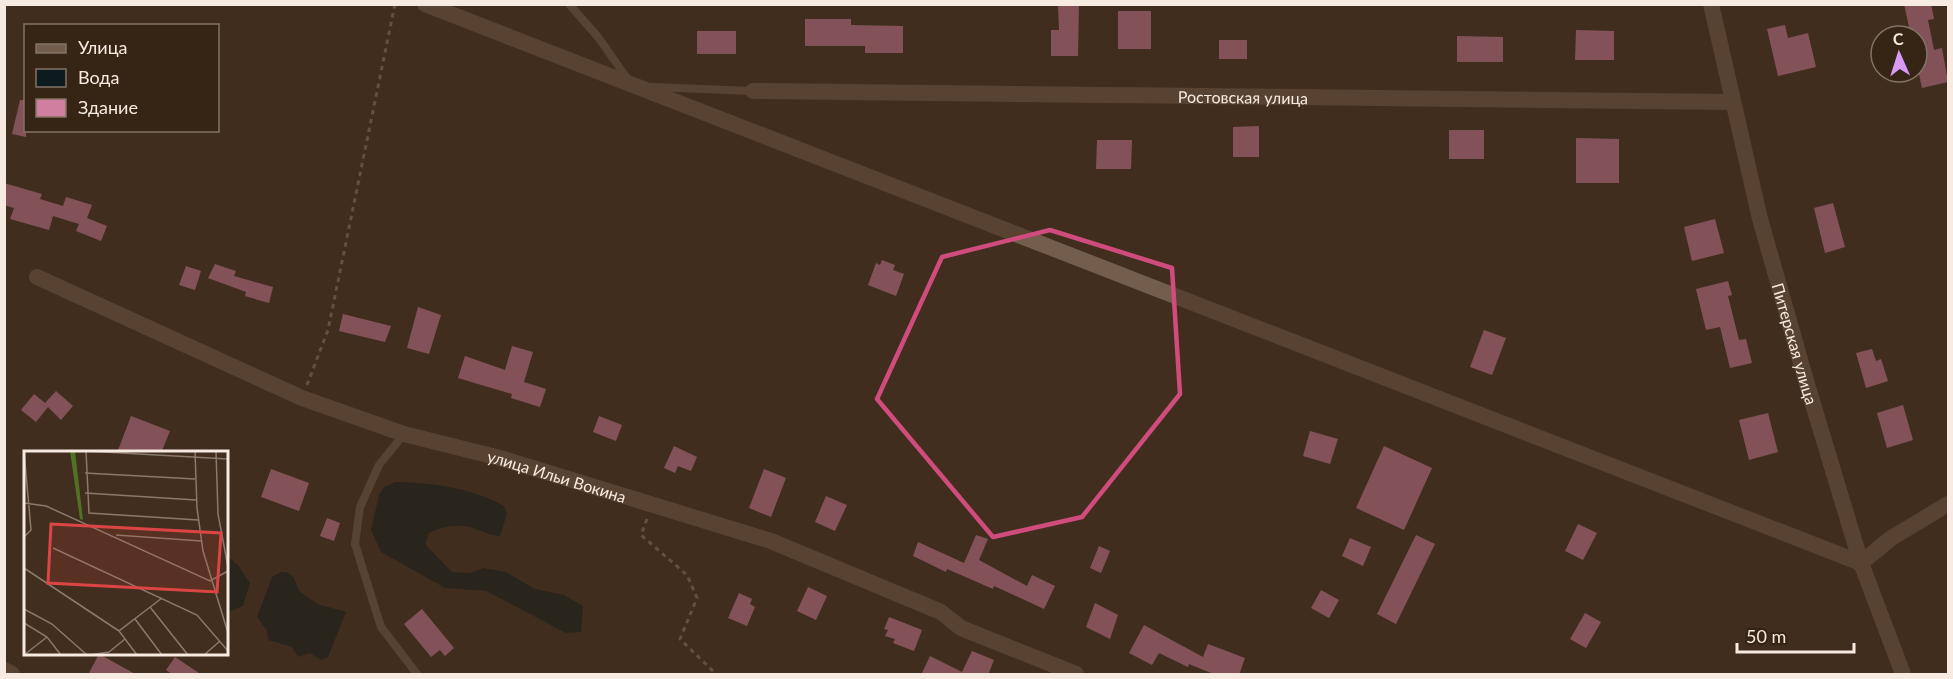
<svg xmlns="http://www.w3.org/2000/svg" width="1953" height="679" viewBox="0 0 1953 679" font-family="Lato,sans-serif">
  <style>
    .water { fill: #0c1c1e }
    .building { fill: #d17fa1 }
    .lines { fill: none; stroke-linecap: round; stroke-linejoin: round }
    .path { stroke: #8b7b6d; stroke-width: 3; stroke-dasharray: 4.5 4.5; stroke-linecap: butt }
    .service { stroke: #735d4c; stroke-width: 8 }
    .minor { stroke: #735d4c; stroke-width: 16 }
    .marked { fill: none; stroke: #cf4c7c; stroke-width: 4.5; stroke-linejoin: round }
    .labels { text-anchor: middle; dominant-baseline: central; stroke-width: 6; stroke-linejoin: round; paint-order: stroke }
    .street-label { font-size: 16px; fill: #f7eae0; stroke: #362414 }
    .inset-road { fill: none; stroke: #8a796c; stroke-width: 1.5 }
    .view { fill: #db4544; fill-opacity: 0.15; stroke: #db4544; stroke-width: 3 }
    .inset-edge { fill: none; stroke: #f7eae0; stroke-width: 3 }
  </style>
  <rect width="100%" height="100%" fill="#412e1e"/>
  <path class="water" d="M395 482C430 482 473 488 504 506L507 514 500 536C490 536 485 532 476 529 459 523 445 526 429 533L425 544 452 572 469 573 484 568 506 572 535 589 564 595 583 606 581 632 566 633 486 591 445 588 381 552 371 530 379 495 384 487Z
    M226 555 238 565 250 583 243 606 228 612Z
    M281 572C294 572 295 580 299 591L318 604 346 612 328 657 321 660 310 653 298 657 292 647 268 640 267 631 257 617 272 577Z"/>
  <path class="building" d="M1058 4H1079L1078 56H1051V30H1059Z
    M1904 4H1931L1934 19 1928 20 1934 50 1942 48 1948 82 1922 88 1917 65V36H1911Z
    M1118 11H1151V49H1118Z
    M805 19H851V25L903 26V53H865V46H805Z
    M1785 25 1788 38 1808 33 1816 67 1778 76 1767 29Z
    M1576 30 1614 31V60H1575Z
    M697 31H736V54H697Z
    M1457 36 1503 37V62H1457Z
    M1219 40H1247V59H1219Z
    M20 100H26V137L12 134Z
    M1259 126V157H1233V127Z
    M1449 130H1484V159H1449Z
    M1576 138 1619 139V183H1576Z
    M1097 140H1132L1131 169H1096Z
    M4 183 42 194 40 199 63 206 66 197 92 205 87 218 107 226 101 241 76 231 79 224 53 216 49 230 10 219 14 208 4 205Z
    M1833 203 1845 247 1825 253 1814 208Z
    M1715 219 1724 253 1692 261 1684 227Z
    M882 260 895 265 893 270 904 274 896 296 868 285 876 263 880 265Z
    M215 264 236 271 234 276 273 287 269 303 245 296 246 292 208 278Z
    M186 266 201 271 195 290 179 285Z
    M1728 281 1732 295 1728 296 1739 340 1746 339 1752 363 1730 368 1720 327 1706 330 1696 289Z
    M418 307 441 315 429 354 407 348Z
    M343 314 391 326 385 342 339 331Z
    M1484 330 1506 338 1492 375 1470 367Z
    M512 346 533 352 524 382 546 389 540 407 511 398 512 394 458 378 465 356 505 370Z
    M1872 349 1876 361 1881 359 1888 381 1866 388 1856 353Z
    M56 391 73 406 61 420 48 407 36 422 21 410 34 394 45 403Z
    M1903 405 1913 440 1887 448 1877 413Z
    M1768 413 1778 452 1749 460 1739 420Z
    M131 416 170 431 161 453H117Z
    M599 416 622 425 616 441 593 432Z
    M1310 431 1338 439 1330 464 1303 456Z
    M674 446 697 457 691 471 678 466 675 473 664 468Z
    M1384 446 1432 468 1404 530 1356 508Z
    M271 469 309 483 299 511 261 497Z
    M764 469 786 478 771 517 749 508Z
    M826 496 847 505 835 531 815 522Z
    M327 518 340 523 334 541 320 536Z
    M1578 524 1597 533 1583 560 1565 551Z
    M976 535 988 539 979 560 1027 586 1032 575 1055 586 1044 609 994 586 993 589 947 569 946 572 913 556 918 542 964 563Z
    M1416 535 1435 544 1396 624 1377 614Z
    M1350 538 1371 547 1363 566 1342 556Z
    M1099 546 1110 551 1101 573 1090 568Z
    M808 587 827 596 816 620 797 611Z
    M1321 590 1339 600 1329 618 1311 608Z
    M739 593 752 599 750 604 755 607 747 626 728 618Z
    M1095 603 1118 615 1110 639 1086 627Z
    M422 609 454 648 445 656 440 650 431 657 404 624Z
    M1585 613 1601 622 1586 648 1570 639Z
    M889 617 922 630 914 651 893 643 895 639 885 636 888 630 884 629Z
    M1144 625 1203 657 1208 644 1245 658 1239 675H1216L1189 664 1188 667 1159 653 1152 665 1129 653Z
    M972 651 994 660 988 675H921L930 656 962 672Z
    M99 654 137 675H88Z
    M175 657 202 675H173L166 670Z"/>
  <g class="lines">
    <path class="path" d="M307 385 328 330 395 4
      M647 519 641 535 687 575 697 598 680 639 712 670 713 674"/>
    <path class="service" d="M569 4 598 37 629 81
      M651 87 753 91
      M404 434 379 465 360 507 355 544 381 627 417 674"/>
    <g class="minor">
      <path d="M425 4 1861 563 1890 539 1948 504"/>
      <path id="s1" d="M1711 4 1760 219 1809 391 1861 563 1903 674"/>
      <path id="s2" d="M753 91 1733 102"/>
      <path id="s3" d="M37 277 302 398 404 434 500 458 771 541 941 612 961 628 1076 674"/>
      <path d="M4 670 12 674"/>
    </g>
  </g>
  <path d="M0 0H1953V679H0ZM1050 230 1172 268 1180 394 1082 517 993 537 877 399 942 257Z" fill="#412e1e" fill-opacity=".55" fill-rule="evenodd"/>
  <path class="marked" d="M1050 230 1172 268 1180 394 1082 517 993 537 877 399 942 257Z"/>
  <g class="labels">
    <g class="street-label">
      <text stroke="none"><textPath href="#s2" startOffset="490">Ростовская улица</textPath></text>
      <text stroke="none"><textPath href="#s1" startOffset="350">Питерская улица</textPath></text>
      <text stroke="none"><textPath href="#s3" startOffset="558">улица Ильи Вокина</textPath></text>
    </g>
  </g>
  <g transform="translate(24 451)">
    <rect width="204" height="204" fill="#412e1e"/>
    <path d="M46 0H51L59 69 56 68Z" fill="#517125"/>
    <path class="inset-road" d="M62 0 65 62 174 69M62 0 204 8M171 0 173 57 179 100 204 182M192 0 194 63 204 116M61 22 171 28M61 42 172 49M0 52 22 55 186 130 204 120M92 84 177 90M0 86 7 79 0 0M29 97 173 164 204 200M0 117 95 180M126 156 164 204M0 158 28 173 63 204M111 168 138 204M0 172 23 186 37 204M0 204 23 186M66 204 85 201 101 188M113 204 95 180 138 147M180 204 196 190"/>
    <path class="view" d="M27 73 197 82 193 141 24 132Z"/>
    <rect width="204" height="204" class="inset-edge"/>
  </g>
  <rect width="1953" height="679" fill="none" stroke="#f7eae0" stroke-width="12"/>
  <rect x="24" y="24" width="195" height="108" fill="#362414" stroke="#837366" stroke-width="1.5"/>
  <rect x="36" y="44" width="30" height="9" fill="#735d4c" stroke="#837366" stroke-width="1.5"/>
  <text x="78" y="54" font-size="18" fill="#f7eae0">Улица</text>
  <rect x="36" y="69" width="30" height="18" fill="#0c1c1e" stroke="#837366" stroke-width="1.5"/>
  <text x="78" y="84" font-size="18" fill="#f7eae0">Вода</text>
  <rect x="36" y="99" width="30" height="18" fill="#d17fa1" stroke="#837366" stroke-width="1.5"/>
  <text x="78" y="114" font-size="18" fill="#f7eae0">Здание</text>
  <g transform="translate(1899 54) rotate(357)"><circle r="28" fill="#362414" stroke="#837366" stroke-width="1.5"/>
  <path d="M0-4.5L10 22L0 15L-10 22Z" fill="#d99af7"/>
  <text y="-9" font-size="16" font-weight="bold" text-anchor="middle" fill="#f7eae0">С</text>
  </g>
  <path d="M1737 643v9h117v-9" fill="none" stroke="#f7eae0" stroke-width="3"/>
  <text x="1746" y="643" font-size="18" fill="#f7eae0" stroke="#362414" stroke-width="4.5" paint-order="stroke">50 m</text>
</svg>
